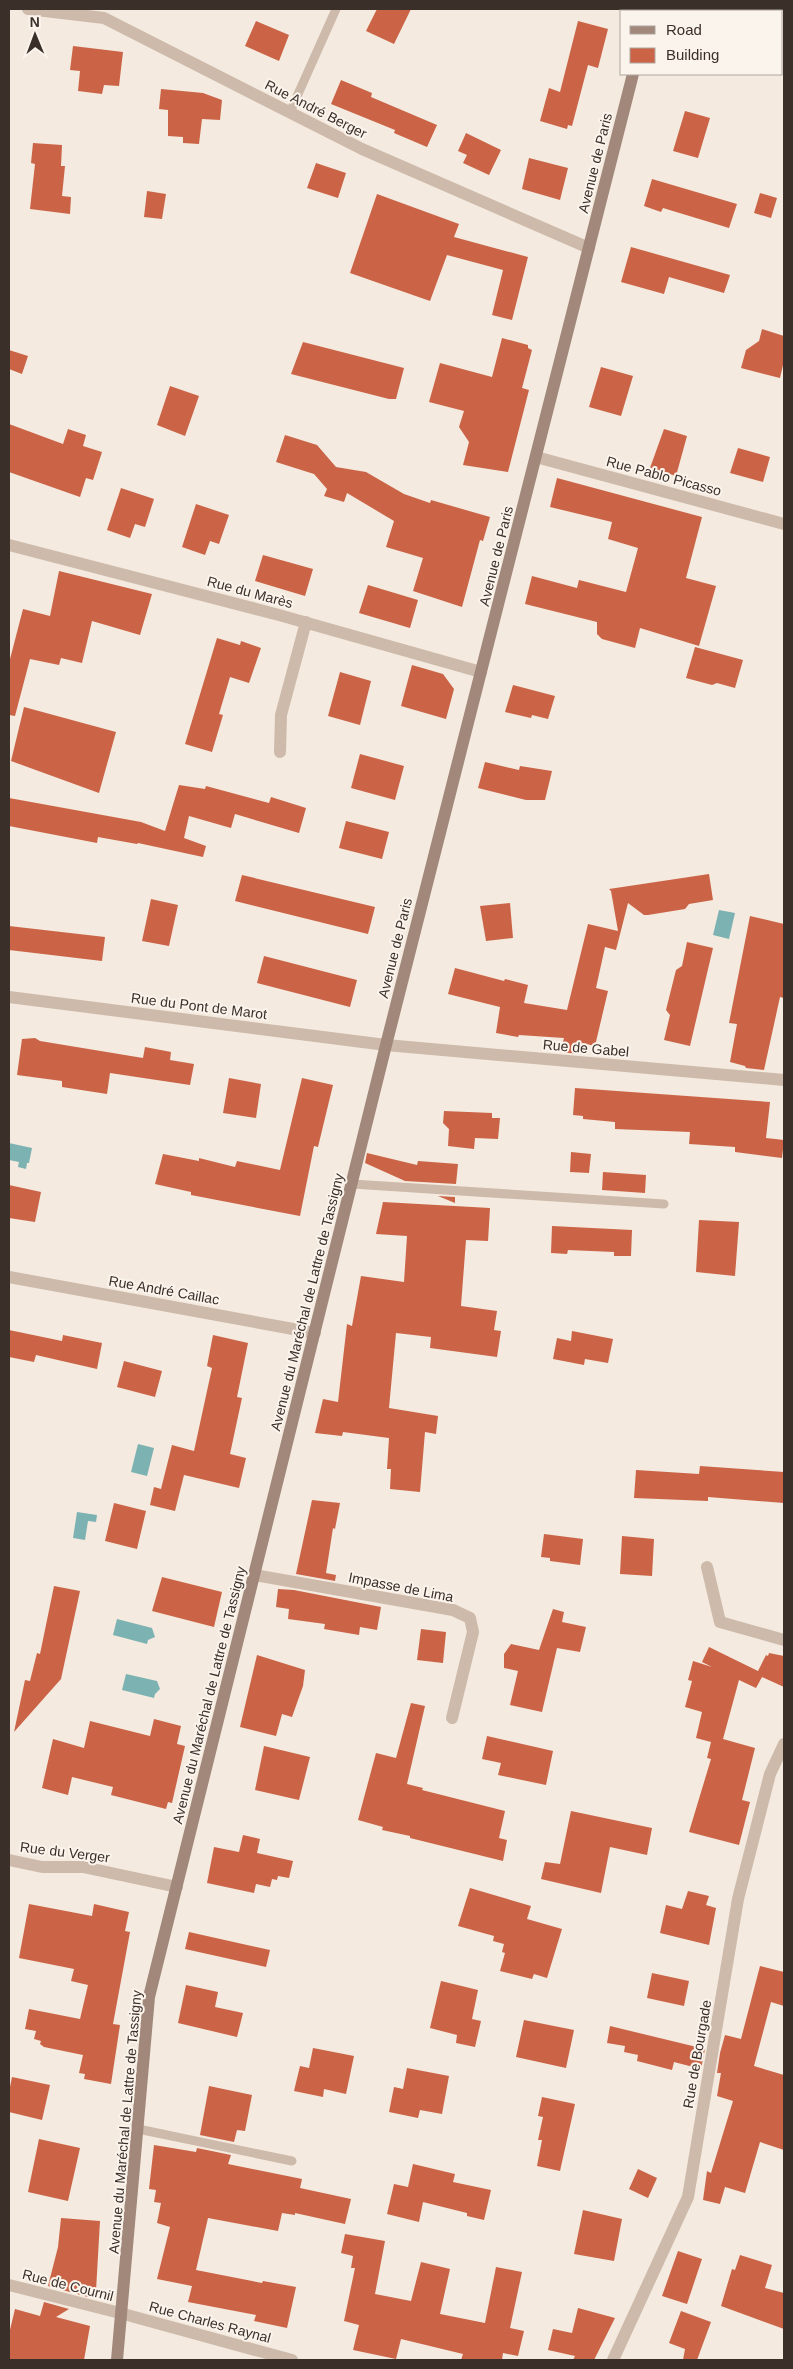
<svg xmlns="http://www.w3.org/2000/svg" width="793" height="2369" viewBox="0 0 793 2369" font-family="Helvetica,sans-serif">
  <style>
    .water { fill: #7db2b3 }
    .building { fill: #cb6446 }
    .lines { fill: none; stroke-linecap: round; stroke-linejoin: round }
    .service { stroke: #cdbaaa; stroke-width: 9 }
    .minor { stroke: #cdbaaa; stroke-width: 12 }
    .secondary { stroke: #a1887b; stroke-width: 12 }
    .labels { text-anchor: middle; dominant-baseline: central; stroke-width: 4; stroke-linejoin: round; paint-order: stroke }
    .street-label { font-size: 14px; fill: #3b2f2a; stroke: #fbf4ec }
  </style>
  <rect width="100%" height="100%" fill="#f4eadf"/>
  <path class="water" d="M719 910 735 913 729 939 713 935Z
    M9 1143 32 1148 29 1163H27L26 1169 18 1167 19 1162 9 1160Z
    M138 1444 154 1448 147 1476 131 1472Z
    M77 1512 97 1515 96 1522 88 1521 85 1540 73 1538Z
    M117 1619 152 1628 155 1637 148 1640 147 1644 113 1635Z
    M126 1674 157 1681 160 1689 155 1694 154 1698 122 1690Z"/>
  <path class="building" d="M377 9H411L394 44 366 31Z
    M256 21 289 35 279 61 245 46Z
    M578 21 608 29 598 68 588 65 572 126 568 125 567 129 540 121 549 88 560 92Z
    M73 46 123 52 119 86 104 85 102 94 78 91 80 71 70 70Z
    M341 80 372 93 371 97 437 125 427 147 394 133 395 130 331 104Z
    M161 89 203 93 222 100 220 120 202 119 199 144 183 143V137L168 136V110L159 109Z
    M685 111 710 118 698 158 673 151Z
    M466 133 501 150 489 175 463 163 467 155 458 151Z
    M33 143 62 145 61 166H65L62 196 71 197 70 214 30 209 35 164 31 163Z
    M529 158 568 168 560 200 522 189Z
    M316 163 346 173 338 198 307 188Z
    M652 179 737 204 729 228 663 208 661 212 644 206Z
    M147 191 166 194 162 219 144 217Z
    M760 193 777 198 771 218 754 213Z
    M377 194 459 224 454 237 528 257 512 320 492 315 503 270 447 255 430 301 350 273Z
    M631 247 730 275 724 293 669 277 664 294 621 282Z
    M762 329 784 336V361L780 378 741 368 746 350 759 341Z
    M502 338 528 345V348L532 350 522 388 529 390 508 472 463 465 469 442 459 427 464 411 429 402 440 363 492 377Z
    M303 342 404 368 396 399H389L291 374Z
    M9 350 28 356 22 374 9 369Z
    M601 367 633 376 621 416 589 407Z
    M170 386 199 396 185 436 157 425Z
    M9 424 63 444 68 429 86 435 83 446 102 452 93 480 86 478 80 497 9 472Z
    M664 429 687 436 676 476 650 468Z
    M285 435 317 445 336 467 366 472 404 494 430 503 431 500 490 517 483 541 480 540 462 607 413 591 423 558 386 547 394 521 347 493 344 502 324 496 327 489 314 474 276 462Z
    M738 448 770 457 763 482 730 473Z
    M557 478 702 517 686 578 716 586 699 646 640 628 635 648 602 639 597 634V622L525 604 532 576 577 588 579 580 626 592 638 548 608 539 612 522 550 507Z
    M121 488 154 499 145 527 135 524 130 538 107 530Z
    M196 504 229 515 219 544 210 541 205 555 182 547Z
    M263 555 313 569 305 596 255 581Z
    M59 571 152 594 140 635 92 621 82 663 61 658 59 665 30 659 15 716 9 715V663L23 609 50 616Z
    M368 585 418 600 410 628 359 613Z
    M217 638 240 645 241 641 261 648 249 683 230 677 219 714 223 715 212 752 185 744Z
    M695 647 743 660 735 688 717 683 712 685 686 678Z
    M412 665 443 674 454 689 446 719 401 706Z
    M340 672 371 681 360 725 328 716Z
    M513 685 555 696 548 719 532 715 531 718 505 712Z
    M24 707 116 732 99 793 11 761Z
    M360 754 404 766 395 800 351 788Z
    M485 762 519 770 520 766 552 771 545 800H526L478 788Z
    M179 785 205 789 206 786 269 803 271 797 306 808 299 833 235 814 231 828 189 816 184 838 206 846 203 857 138 843 137 844 98 837 97 843 9 826V798L141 822 165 831Z
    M346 821 389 832 382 859 339 848Z
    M709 874 713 900 689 904 685 909 648 915H644L628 903 616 950 605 947 596 988 608 991 595 1046 582 1043 580 1054 560 1052 564 1038 519 1035 518 1037 496 1033 500 1007 448 994 455 968 504 981 505 979 528 985 524 1003 567 1010 588 924 618 931 611 891 609 889Z
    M242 875 375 907 368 934 235 901Z
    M151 899 178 905 169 946 142 941Z
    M510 903 513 938 486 941 480 906Z
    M750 916 784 924V998L780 997 764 1070 746 1068 745 1066 730 1062 737 1024 729 1023Z
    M9 926 105 937 102 961 9 950Z
    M687 942 713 948 690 1046 664 1040 670 1015 666 1010 676 970 682 966Z
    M264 956 357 980 350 1007 257 983Z
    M35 1038 40 1041 143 1058 145 1047 171 1052 170 1060 194 1064 190 1085 110 1073 107 1094 62 1087V1081L17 1075 22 1039Z
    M229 1078 261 1084 256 1118 223 1113Z
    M302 1078 333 1085 318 1147 314 1146 300 1216 191 1195V1192L155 1184 163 1154 199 1161V1158L235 1167 237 1161 280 1170Z
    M575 1088 770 1102 766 1138 784 1140 782 1158 735 1152V1147L689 1144 690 1132 615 1129V1122L583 1119V1116L573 1115Z
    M444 1111 492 1113V1118H500L498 1139 475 1138 474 1149 448 1146 449 1129 443 1123Z
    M571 1152 591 1154 589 1173 570 1172Z
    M367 1153 417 1165 418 1161 458 1164 456 1184 405 1181 365 1163Z
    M603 1172 646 1175 645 1193 602 1190Z
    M9 1185 41 1192 35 1222 9 1218Z
    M438 1196 455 1197V1203Z
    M383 1202 490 1208 488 1241 466 1240 461 1306 497 1311 494 1330 501 1331 497 1357 430 1348 431 1337 396 1333 389 1408 438 1416 436 1434 425 1432 420 1492 390 1489 391 1469H387L389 1438 343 1432 342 1436 315 1433 323 1399 338 1402 347 1324 352 1326 361 1276 404 1282 407 1236 376 1234Z
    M699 1220 739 1222 735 1276 696 1272Z
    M552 1226 632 1230 631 1256H614V1252L568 1250 567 1254 551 1253Z
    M9 1330 62 1341 63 1335 102 1343 97 1369 36 1355 34 1362 9 1357Z
    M572 1331 613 1339 608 1363 585 1359 584 1365 553 1359 557 1338 571 1341Z
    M213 1335 248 1343 237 1397 242 1398 230 1454 246 1458 239 1488 184 1475 175 1511 150 1505 154 1487 161 1489 172 1445 194 1451 212 1368 207 1366Z
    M124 1361 162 1371 155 1397 117 1387Z
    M700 1466 784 1472V1503L708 1497V1501L634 1498 636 1470 699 1474Z
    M312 1500 340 1503 335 1529 333 1528 326 1573 336 1575 335 1581 296 1574Z
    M114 1503 146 1511 137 1549 105 1541Z
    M544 1534 583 1539 580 1565 550 1561V1558L541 1557Z
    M622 1536 654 1539 652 1576 620 1574Z
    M162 1577 222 1592 214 1627 152 1611Z
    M54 1586 80 1591 61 1679 14 1732 25 1680 30 1681 37 1653 40 1654Z
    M278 1589 294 1590 381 1607 377 1630 360 1627 359 1635 324 1629 325 1624 288 1619 289 1609 276 1607Z
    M553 1609 564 1612 562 1622 586 1627 580 1652 557 1648 542 1712 510 1705 518 1671 504 1668V1654L511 1644 539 1650Z
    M421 1629 446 1632 443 1663 417 1660Z
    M709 1647 758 1671 766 1655 768 1656 769 1653 784 1656V1687L762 1677 756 1688 739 1680 723 1739 755 1748 742 1800 750 1802 739 1845 689 1832 711 1759 707 1758 711 1742 696 1738 702 1712 685 1707 692 1681 688 1680 693 1661 712 1667 702 1662Z
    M257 1655 305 1670 303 1686 292 1717 282 1714 276 1736 240 1727Z
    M411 1703 425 1706 407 1784 423 1788 422 1790 505 1811 499 1838 507 1840 503 1861 410 1838V1836L382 1830 383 1827 358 1820 376 1753 396 1758Z
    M154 1719 181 1726 177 1744 185 1746 172 1803 168 1802 166 1809 111 1795 113 1787 72 1777 68 1795 42 1788 53 1739 84 1748 90 1721 150 1736Z
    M487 1736 553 1751 546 1785 498 1775 501 1763 482 1759Z
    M264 1746 310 1757 299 1800 255 1790Z
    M571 1811 652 1828 647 1855 610 1847 601 1893 541 1879 545 1862 560 1864Z
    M243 1835 260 1839 257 1853 293 1861 289 1878 278 1876 277 1880 272 1879 270 1887 256 1884 254 1893 207 1883 214 1847 239 1852Z
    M470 1888 531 1906 527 1919 562 1929 547 1978 534 1974 532 1979 500 1971 505 1953 502 1952 504 1944 493 1941 494 1936 458 1926Z
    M688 1891 709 1896 706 1905 716 1908 709 1945 660 1933 666 1905 682 1909Z
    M29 1904 92 1916 94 1904 129 1912 125 1931 130 1932 113 2024 120 2025 111 2084 84 2079 85 2074 79 2073 83 2055 44 2047 40 2044 41 2041 34 2039 36 2031 25 2029 29 2009 80 2019 88 1985 71 1981 74 1969 19 1958Z
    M189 1932 270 1950 266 1967 185 1949Z
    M760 1966 784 1972V2006L771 2002 754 2066 784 2075V2150L760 2142 745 2193 725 2187 720 2204 703 2200 707 2171 711 2173 733 2101 717 2096 721 2073H717L720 2053 725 2035 741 2039Z
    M652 1973 689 1981 684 2006 647 1998Z
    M441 1981 478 1990 472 2019 481 2021 475 2047 456 2043 457 2035 430 2028Z
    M186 1985 218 1992 215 2007 243 2013 237 2037 178 2023Z
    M524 2020 574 2030 566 2068 516 2057Z
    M610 2026 705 2049 701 2069 674 2062 672 2070 637 2061 638 2055 624 2052 625 2046 607 2043Z
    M313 2048 354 2056 346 2094 324 2089 323 2097 294 2091 300 2066 309 2068Z
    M407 2068 449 2076 442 2114 420 2110 418 2118 389 2112 394 2087 403 2089Z
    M12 2077 50 2085 42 2120 9 2112V2092Z
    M209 2086 252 2095 245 2131 237 2130 234 2142 200 2135Z
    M542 2097 575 2104 560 2171 537 2166 542 2140H538L543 2117 538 2116Z
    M39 2139 80 2148 68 2201 28 2192Z
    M154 2145 196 2152 197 2148 231 2155 228 2164 302 2179 300 2188 351 2199 345 2224 295 2213V2215L282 2213 278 2231 208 2218 196 2270 262 2283 263 2281 296 2287 287 2328 254 2321 256 2315 188 2302 192 2286 157 2279 170 2227 157 2223 161 2203 154 2202 156 2190 149 2189Z
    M413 2164 455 2174 453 2182 491 2190 484 2220 467 2216V2213L423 2202 419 2222 387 2214 394 2184 408 2187Z
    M638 2169 657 2178 648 2198 629 2189Z
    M583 2210 622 2219 614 2261 574 2254Z
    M61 2218 100 2221 96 2291 88 2297 48 2286 58 2247Z
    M345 2234 385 2241 375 2294 411 2301 421 2262 450 2269 440 2314 485 2323 496 2267 522 2272 510 2328 524 2331 518 2356 503 2353 502 2360H461L463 2354 401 2339 396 2359 353 2350 359 2325 344 2321 355 2268H351L353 2256 341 2253Z
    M678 2251 702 2259 687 2304 662 2296Z
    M740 2255 772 2265 765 2288 784 2293V2329L721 2306 732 2269 735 2270Z
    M44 2302 69 2309 56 2317 90 2326 84 2360H9V2334L15 2309 40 2316Z
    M578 2308 615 2318 594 2360H573L575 2356 548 2350 553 2329 572 2333Z
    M681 2311 711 2322 697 2360H683L685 2349 669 2343Z"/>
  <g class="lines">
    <path class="service" d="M290 112 336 9
      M352 1184 664 1204
      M138 2129 292 2161"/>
    <path class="minor" d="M28 9 104 18 362 149 589 248
      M536 457 784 524
      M9 545 279 615 481 672
      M280 752 281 715 306 622
      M9 997 386 1045 784 1080
      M9 1277 315 1333
      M707 1567 720 1622 784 1640
      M254 1575 453 1610 470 1618 473 1632 452 1718
      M9 1860 42 1867H83L177 1887
      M9 2285 120 2313 292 2360
      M613 2360 688 2197 738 1899 770 1774 784 1744"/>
    <path class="secondary" d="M649 11 650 9
      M117 2360 149 1997 386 1045 633 74"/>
  </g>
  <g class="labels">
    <g class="street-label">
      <text transform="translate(316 109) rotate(27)">Rue André Berger</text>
      <text transform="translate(595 163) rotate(-76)">Avenue de Paris</text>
      <text transform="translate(664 476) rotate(15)">Rue Pablo Picasso</text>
      <text transform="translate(496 556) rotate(-76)">Avenue de Paris</text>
      <text transform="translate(250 592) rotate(15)">Rue du Marès</text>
      <text transform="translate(395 948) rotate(-76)">Avenue de Paris</text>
      <text transform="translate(199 1006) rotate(7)">Rue du Pont de Marot</text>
      <text transform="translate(586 1048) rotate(5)">Rue de Gabel</text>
      <text transform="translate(164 1290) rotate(10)">Rue André Caillac</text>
      <text transform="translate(307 1302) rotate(-76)">Avenue du Maréchal de Lattre de Tassigny</text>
      <text transform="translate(401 1587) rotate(11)">Impasse de Lima</text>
      <text transform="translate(209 1695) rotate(-76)">Avenue du Maréchal de Lattre de Tassigny</text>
      <text transform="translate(65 1852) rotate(7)">Rue du Verger</text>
      <text transform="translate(697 2054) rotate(-80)">Rue de Bourgade</text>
      <text transform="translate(125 2122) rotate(-85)">Avenue du Maréchal de Lattre de Tassigny</text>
      <text transform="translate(68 2285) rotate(14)">Rue de Cournil</text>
      <text transform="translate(210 2322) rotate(15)">Rue Charles Raynal</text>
    </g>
  </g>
  <rect width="793" height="2369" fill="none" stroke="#3b2f2a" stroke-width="20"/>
  <rect x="620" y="10" width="162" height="65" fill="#fbf4ec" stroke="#aea59e"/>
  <rect x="630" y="26" width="25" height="8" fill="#a1887b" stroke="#aea59e"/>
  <text x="666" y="35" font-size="15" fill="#3b2f2a">Road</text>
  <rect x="630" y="48" width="25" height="15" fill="#cb6446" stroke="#aea59e"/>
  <text x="666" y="60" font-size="15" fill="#3b2f2a">Building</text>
  <g transform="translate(35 35) rotate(359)" stroke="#fbf4ec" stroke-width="4" paint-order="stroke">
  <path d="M0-4L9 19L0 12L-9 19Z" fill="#3b2f2a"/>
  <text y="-8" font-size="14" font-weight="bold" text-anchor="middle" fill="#3b2f2a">N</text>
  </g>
</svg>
